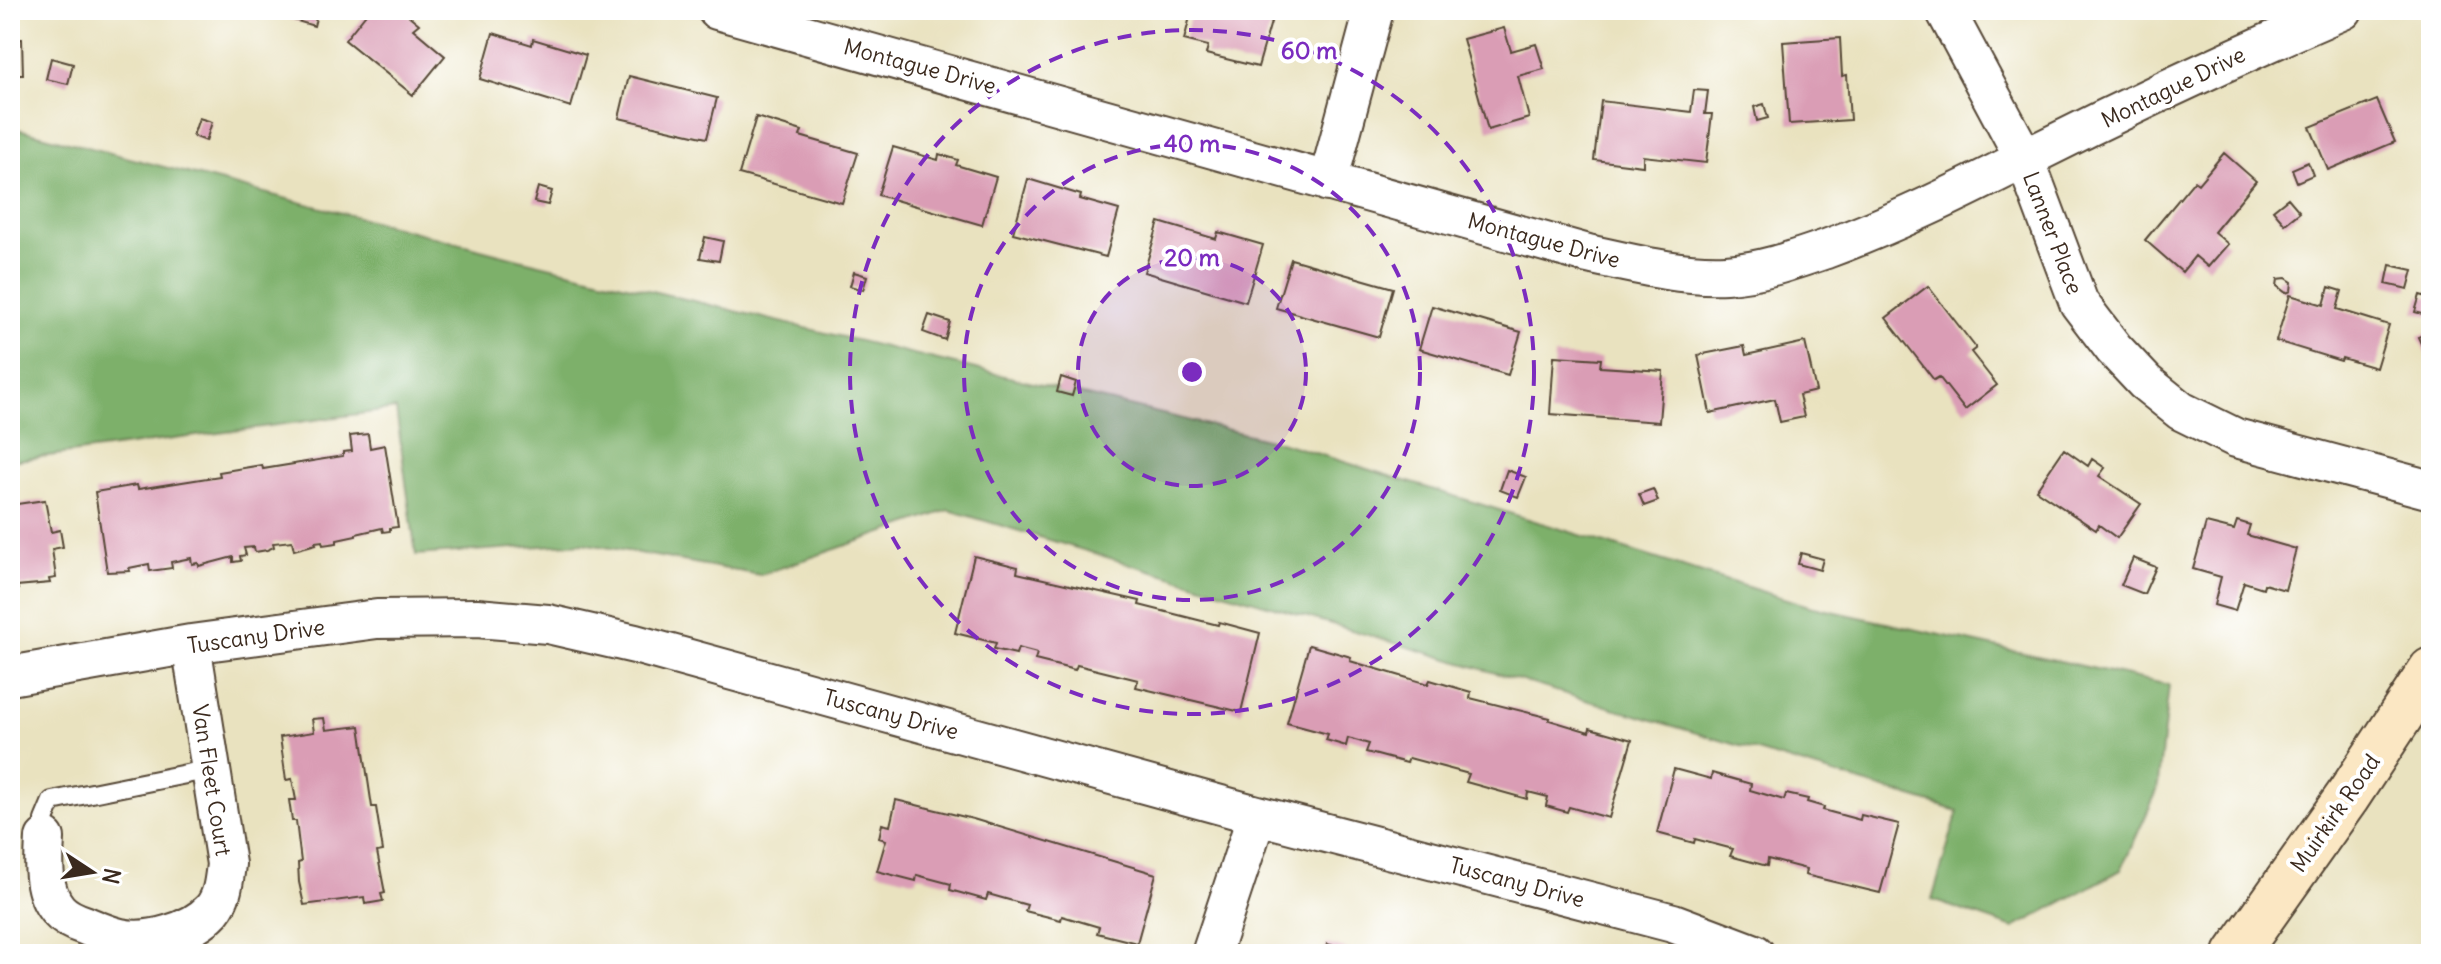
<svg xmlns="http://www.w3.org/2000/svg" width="2441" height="964" viewBox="0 0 2441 964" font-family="Delius,sans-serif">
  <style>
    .forest { fill: #7db06a; stroke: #5c6d44; stroke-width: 2 }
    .building { fill: #da9db5 }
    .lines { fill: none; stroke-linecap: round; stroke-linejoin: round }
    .lane-casing { stroke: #554636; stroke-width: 22 }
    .street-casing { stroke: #554636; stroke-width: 42 }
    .secondary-casing { stroke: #554636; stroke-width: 48 }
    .lane { stroke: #fff; stroke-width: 18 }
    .street { stroke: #fff; stroke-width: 38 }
    .secondary { stroke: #fbe7c3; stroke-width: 44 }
    .ring { fill: none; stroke: #7b2cbf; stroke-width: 4; stroke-dasharray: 14 10 }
    .labels { text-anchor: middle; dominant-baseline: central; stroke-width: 8; stroke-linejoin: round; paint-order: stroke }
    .street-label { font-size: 22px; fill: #3b2a1e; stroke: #fff }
    .centre { fill: #7b2cbf; stroke: #fff; stroke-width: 4 }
    .ring-label { font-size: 24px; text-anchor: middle; font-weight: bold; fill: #7b2cbf; stroke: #fff; stroke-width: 8; stroke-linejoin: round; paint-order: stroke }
  </style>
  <rect width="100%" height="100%" fill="#fff"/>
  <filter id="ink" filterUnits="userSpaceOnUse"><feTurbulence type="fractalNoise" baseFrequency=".0125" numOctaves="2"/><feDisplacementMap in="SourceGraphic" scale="16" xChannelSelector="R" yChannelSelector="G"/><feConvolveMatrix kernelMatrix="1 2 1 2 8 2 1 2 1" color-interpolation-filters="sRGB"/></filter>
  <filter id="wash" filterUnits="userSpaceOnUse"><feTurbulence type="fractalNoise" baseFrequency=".006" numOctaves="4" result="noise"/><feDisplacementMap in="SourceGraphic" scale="32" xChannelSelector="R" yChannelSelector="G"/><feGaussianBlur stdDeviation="1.8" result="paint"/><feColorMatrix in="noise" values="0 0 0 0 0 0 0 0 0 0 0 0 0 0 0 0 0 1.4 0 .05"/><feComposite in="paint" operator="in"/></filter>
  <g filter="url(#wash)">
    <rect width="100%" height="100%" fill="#e9e2bf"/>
    <path class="forest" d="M10 127 523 260 1283 443 1809 606 2169 685 2157 791 2121 870 2014 928 1932 900 1958 811 949 510 760 575 583 543 416 555 396 409 10 461Z"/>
    <g id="blocks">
      <path class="building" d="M260 10H318L314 26Z
        M369 10H402L419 24 413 29 445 56 413 95 345 40Z
        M1219 10H1270L1269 14 1273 15 1258 67 1206 54 1208 46 1184 40 1191 13 1216 19Z
        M1504 28 1511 51 1536 44 1544 69 1518 76 1529 118 1488 130 1463 39Z
        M493 33 532 45 533 39 586 55 571 107 480 79Z
        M1840 38 1842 76 1847 75 1850 120 1789 124 1783 42Z
        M10 39H22L23 75H10Z
        M51 58 73 64 68 84 46 79Z
        M629 76 717 98 707 138 619 118Z
        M1694 90 1708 91 1705 114H1712L1706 163 1643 156V166L1594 160 1601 101 1691 112Z
        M2377 100 2395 142 2328 170 2310 127Z
        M1764 104 1768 118 1757 121 1754 107Z
        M756 117 802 131 800 136 858 153 842 203 739 174Z
        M199 118 212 122 206 141 193 136Z
        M893 147 938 160 939 154 958 160 956 165 996 177 982 225 878 195Z
        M2224 153 2256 181 2214 232 2228 244 2208 267 2195 256 2182 272 2145 240 2194 181 2198 184Z
        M2308 162 2313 175 2297 182 2292 169Z
        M1028 179 1081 195 1080 199 1119 210 1106 257 1013 233Z
        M538 187 552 191 548 205 534 202Z
        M2288 198 2300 212 2285 224 2273 210Z
        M1159 222 1216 239 1218 232 1263 245 1246 302 1144 272Z
        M705 237 723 241 719 261 700 258Z
        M1291 259 1393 288 1379 337 1276 308Z
        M2390 265 2413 270 2408 289 2386 284Z
        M854 272 867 276 863 290 850 286Z
        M2286 278 2292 282 2291 291 2286 293 2277 286 2278 279Z
        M1928 286 1976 348 1971 352 1997 385 1965 410 1939 377 1934 380 1886 318Z
        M2329 287 2342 291 2337 309 2389 325 2376 368 2342 358 2341 361 2276 341 2290 295 2324 305Z
        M2420 295 2431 298 2430 316 2415 312Z
        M1432 306 1521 332 1508 375 1419 349Z
        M929 315 950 322 945 340 923 332Z
        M2431 332V366L2418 337Z
        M1805 342 1816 391 1799 395 1804 417 1780 422 1775 399 1710 413 1698 355 1744 346 1746 355Z
        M1554 356 1601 359 1600 367 1663 371 1659 422 1550 414Z
        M1061 377 1076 382 1072 396 1057 392Z
        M368 434 370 448 385 445 398 527 390 528V531L383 532 382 528 356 534V536L337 540V543L323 545 322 541 315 542 316 544 294 550 292 541 273 543 274 547 267 550 255 552 254 547 244 548 246 555 240 556 241 561 233 562V557L199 566 198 563 192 564 191 558 171 562 172 568 150 571 149 564 129 568 130 571 107 572 95 492 137 485 138 489 220 476 219 472 262 465 263 469 343 456V452L352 451 350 436Z
        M2064 449 2088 466 2092 459 2105 468 2099 476 2141 504 2117 538 2099 525 2096 530 2036 490Z
        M1507 470 1526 477 1518 497 1500 490Z
        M1653 489 1658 501 1644 506 1639 494Z
        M45 500 51 532 60 530 63 547 52 549 56 578 49 579 50 583 17 586 18 589 10 591V505Z
        M2237 521 2250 525 2247 535 2296 549 2285 590 2264 584 2263 588 2244 582 2235 611 2214 605 2221 577 2193 569 2206 523 2234 530Z
        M1801 553 1823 559 1820 570 1798 564Z
        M974 556 1018 567 1017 573 1140 601 1139 605 1218 625 1219 622 1260 633 1241 712 1136 687 1138 680 1077 665 1075 670 1035 660 1037 653 1018 648 1016 654 994 649 996 643 955 633Z
        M2133 558 2156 567 2144 594 2121 585Z
        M1309 645 1351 657 1350 661 1428 684 1430 680 1471 692 1470 698 1550 718 1549 720 1589 732 1590 728 1632 740 1609 818 1569 807 1567 812 1546 806 1548 797 1528 792 1527 799 1466 782 1469 774 1409 758 1407 763 1366 752 1369 744 1348 738 1346 746 1326 740 1328 734 1287 723Z
        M324 718 326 730 360 726 372 807H376L383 851 377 852 385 893 381 894 383 901 365 904 364 897 304 905 299 882 298 863 301 862 296 821H292L289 800H296L292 779 286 780 280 737 314 732 312 719Z
        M1674 769 1711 779 1712 773 1751 784 1750 790 1784 800 1786 794 1808 799 1807 802 1824 807 1823 810 1860 820 1861 815 1899 824 1880 893 1805 875 1806 869 1768 859 1767 866 1730 856 1733 849 1695 839 1694 843 1657 833Z
        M896 800 973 819 1156 874 1137 943 1097 933 1099 927 1062 916 1061 920 1025 911 1027 905 988 894 986 900 950 890 951 884 917 875 916 881 877 871 886 840 879 838 882 824 890 826Z
        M1327 944 1359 953V954H1324Z"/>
    </g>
  </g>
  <g filter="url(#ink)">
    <use href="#blocks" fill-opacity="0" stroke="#554636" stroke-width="2"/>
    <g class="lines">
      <g class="lane-casing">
        <path id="lane" d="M45 838 44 820 52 801 211 769"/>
      </g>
      <g class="street-casing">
        <path id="street" d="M717 10 1588 254C1634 264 1679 276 1726 274 1760 272 1794 260 1826 249 1894 224 1959 192 2024 159 2129 106 2236 56 2343 10
          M1945 10 2025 159 2079 303 2114 349 2145 382 2181 411 2236 438 2431 490
          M1328 182 1374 10
          M10 676 191 644 377 619 477 618 548 624 635 644 1257 815 1673 923 1755 954
          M45 838C44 860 41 891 58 910 64 917 75 922 84 925 96 930 107 935 120 938 148 944 192 932 212 910 223 897 224 880 226 864L191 644
          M1211 954 1257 815"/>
      </g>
      <g class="secondary-casing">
        <path id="secondary" d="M2236 954 2348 796 2431 670"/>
      </g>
      <use href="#lane" class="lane"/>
      <use href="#street" class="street"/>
      <use href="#secondary" class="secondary"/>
    </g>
  </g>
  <circle cx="1192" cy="372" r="114" fill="#7b2cbf" fill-opacity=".12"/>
  <g class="ring">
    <circle cx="1192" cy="372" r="114"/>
    <circle cx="1192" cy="372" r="228"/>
    <circle cx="1192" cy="372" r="342"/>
  </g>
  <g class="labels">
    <g class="street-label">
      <text transform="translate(920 66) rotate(15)">Montague Drive</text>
      <text transform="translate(2173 87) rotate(-26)">Montague Drive</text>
      <text transform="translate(2053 233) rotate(69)">Lanner Place</text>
      <text transform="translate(1544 240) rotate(15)">Montague Drive</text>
      <text transform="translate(256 636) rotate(-8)">Tuscany Drive</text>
      <text transform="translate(891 714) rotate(15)">Tuscany Drive</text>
      <text transform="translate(212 780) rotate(81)">Van Fleet Court</text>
      <text transform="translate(2335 813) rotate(-55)">Muirkirk Road</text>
      <text transform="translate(1517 882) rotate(15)">Tuscany Drive</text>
    </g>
  </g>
  <circle cx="1192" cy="372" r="12" class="centre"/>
  <g class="ring-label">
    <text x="1309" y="59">60 m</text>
    <text x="1192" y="152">40 m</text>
    <text x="1192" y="266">20 m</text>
  </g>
  <rect width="2441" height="964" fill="none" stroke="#fff" stroke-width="40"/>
  <g transform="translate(92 872) rotate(102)" stroke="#ffffff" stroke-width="6" paint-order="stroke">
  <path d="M0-6L14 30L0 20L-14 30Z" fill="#3b2a1e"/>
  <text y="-12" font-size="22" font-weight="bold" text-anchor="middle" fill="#3b2a1e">N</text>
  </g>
</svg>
